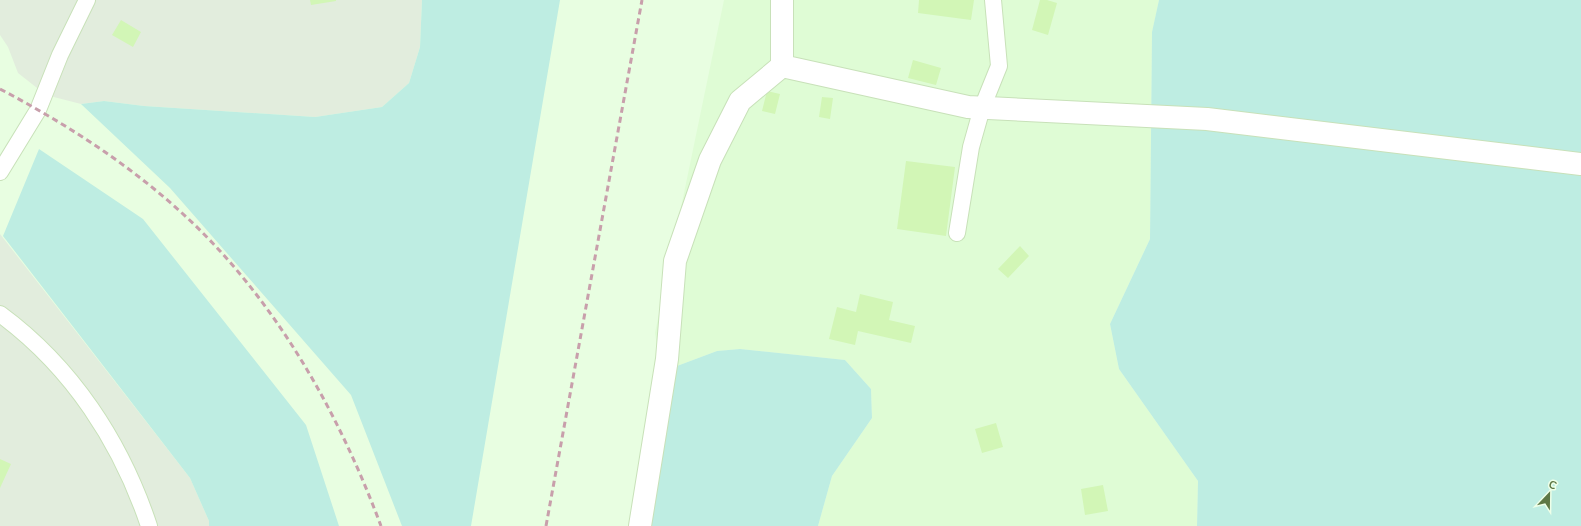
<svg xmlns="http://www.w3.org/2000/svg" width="1581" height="526" viewBox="0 0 1581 526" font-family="'Nunito Sans',sans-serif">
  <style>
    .residential { fill: #dffcd5 }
    .industrial { fill: #e2eddd }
    .green { fill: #beede2 }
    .building { fill: #d2f6b6 }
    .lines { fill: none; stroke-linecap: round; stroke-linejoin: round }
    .lane-casing { stroke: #c8e1b9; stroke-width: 18 }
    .street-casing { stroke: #c8e1b9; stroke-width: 24 }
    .lane { stroke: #fff; stroke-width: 16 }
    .street { stroke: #fff; stroke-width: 22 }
    .rail { stroke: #c89fab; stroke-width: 3; stroke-dasharray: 6 4; stroke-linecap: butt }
  </style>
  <rect width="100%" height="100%" fill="#e8fee1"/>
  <path class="residential" d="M724 0H1159L1152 33 1150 239 1110 324 1119 369 1198 481 1197 526H818L832 476 872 418 871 389 845 360 740 349 717 351 661 372 655 333Z"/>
  <path class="industrial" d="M0 0H422L420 47 409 83 382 107 315 117 144 106 104 101 81 104 46 95 18 73 8 47 0 35Z
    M0 234 190 478 209 521V526H0Z"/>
  <path class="green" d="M422 0H560L471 526H402L351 395 170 188 81 104 104 101 144 106 315 117 382 107 409 83 420 47Z
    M1159 0H1581V526H1197L1198 481 1119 369 1110 324 1150 239 1152 32Z
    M39 149 143 219 306 425 339 526H209V521L190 478 3 236Z
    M740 349 845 360 871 389 872 418 832 476 818 526H635L661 372 717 351Z"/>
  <path class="building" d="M310 0H336V1L311 5Z
    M919 0H974L971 20 918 13Z
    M1040 0H1047L1057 3 1048 35 1032 30Z
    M121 20 141 32 133 47 112 35Z
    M913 60 941 68 936 85 908 78Z
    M767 91 780 94 775 114 762 111Z
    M822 97 833 98 830 119 819 117Z
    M906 161 955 167 946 236 897 229Z
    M1020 246 1029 256 1008 278 998 269Z
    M860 294 893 302 889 320 915 326 911 343 858 331 855 345 829 339 837 307 856 312Z
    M996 423 1003 447 982 453 975 429Z
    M0 459 11 464 0 488Z
    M1103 485 1108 511 1085 515 1081 489Z"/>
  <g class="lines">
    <g class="lane-casing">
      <path id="lane" d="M0 172 38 110 60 55 87 0
        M957 233 971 147 982 108 999 66 993 0
        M0 314C72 367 121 442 149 526"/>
    </g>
    <g class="street-casing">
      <path id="street" d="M782 0V66L968 107 1207 119 1581 164
        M640 526 667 359 675 261 710 160 740 101 782 66"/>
    </g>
    <use href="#lane" class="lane"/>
    <use href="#street" class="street"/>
    <path class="rail" d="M0 89C80 131 159 184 220 251 292 330 344 427 381 526
      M546 526 642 0"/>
  </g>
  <g transform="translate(1549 494) rotate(22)" stroke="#eeffe9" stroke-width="3" paint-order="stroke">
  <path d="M0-3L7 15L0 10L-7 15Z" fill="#5e7845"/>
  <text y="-6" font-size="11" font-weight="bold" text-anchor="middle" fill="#5e7845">С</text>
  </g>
</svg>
